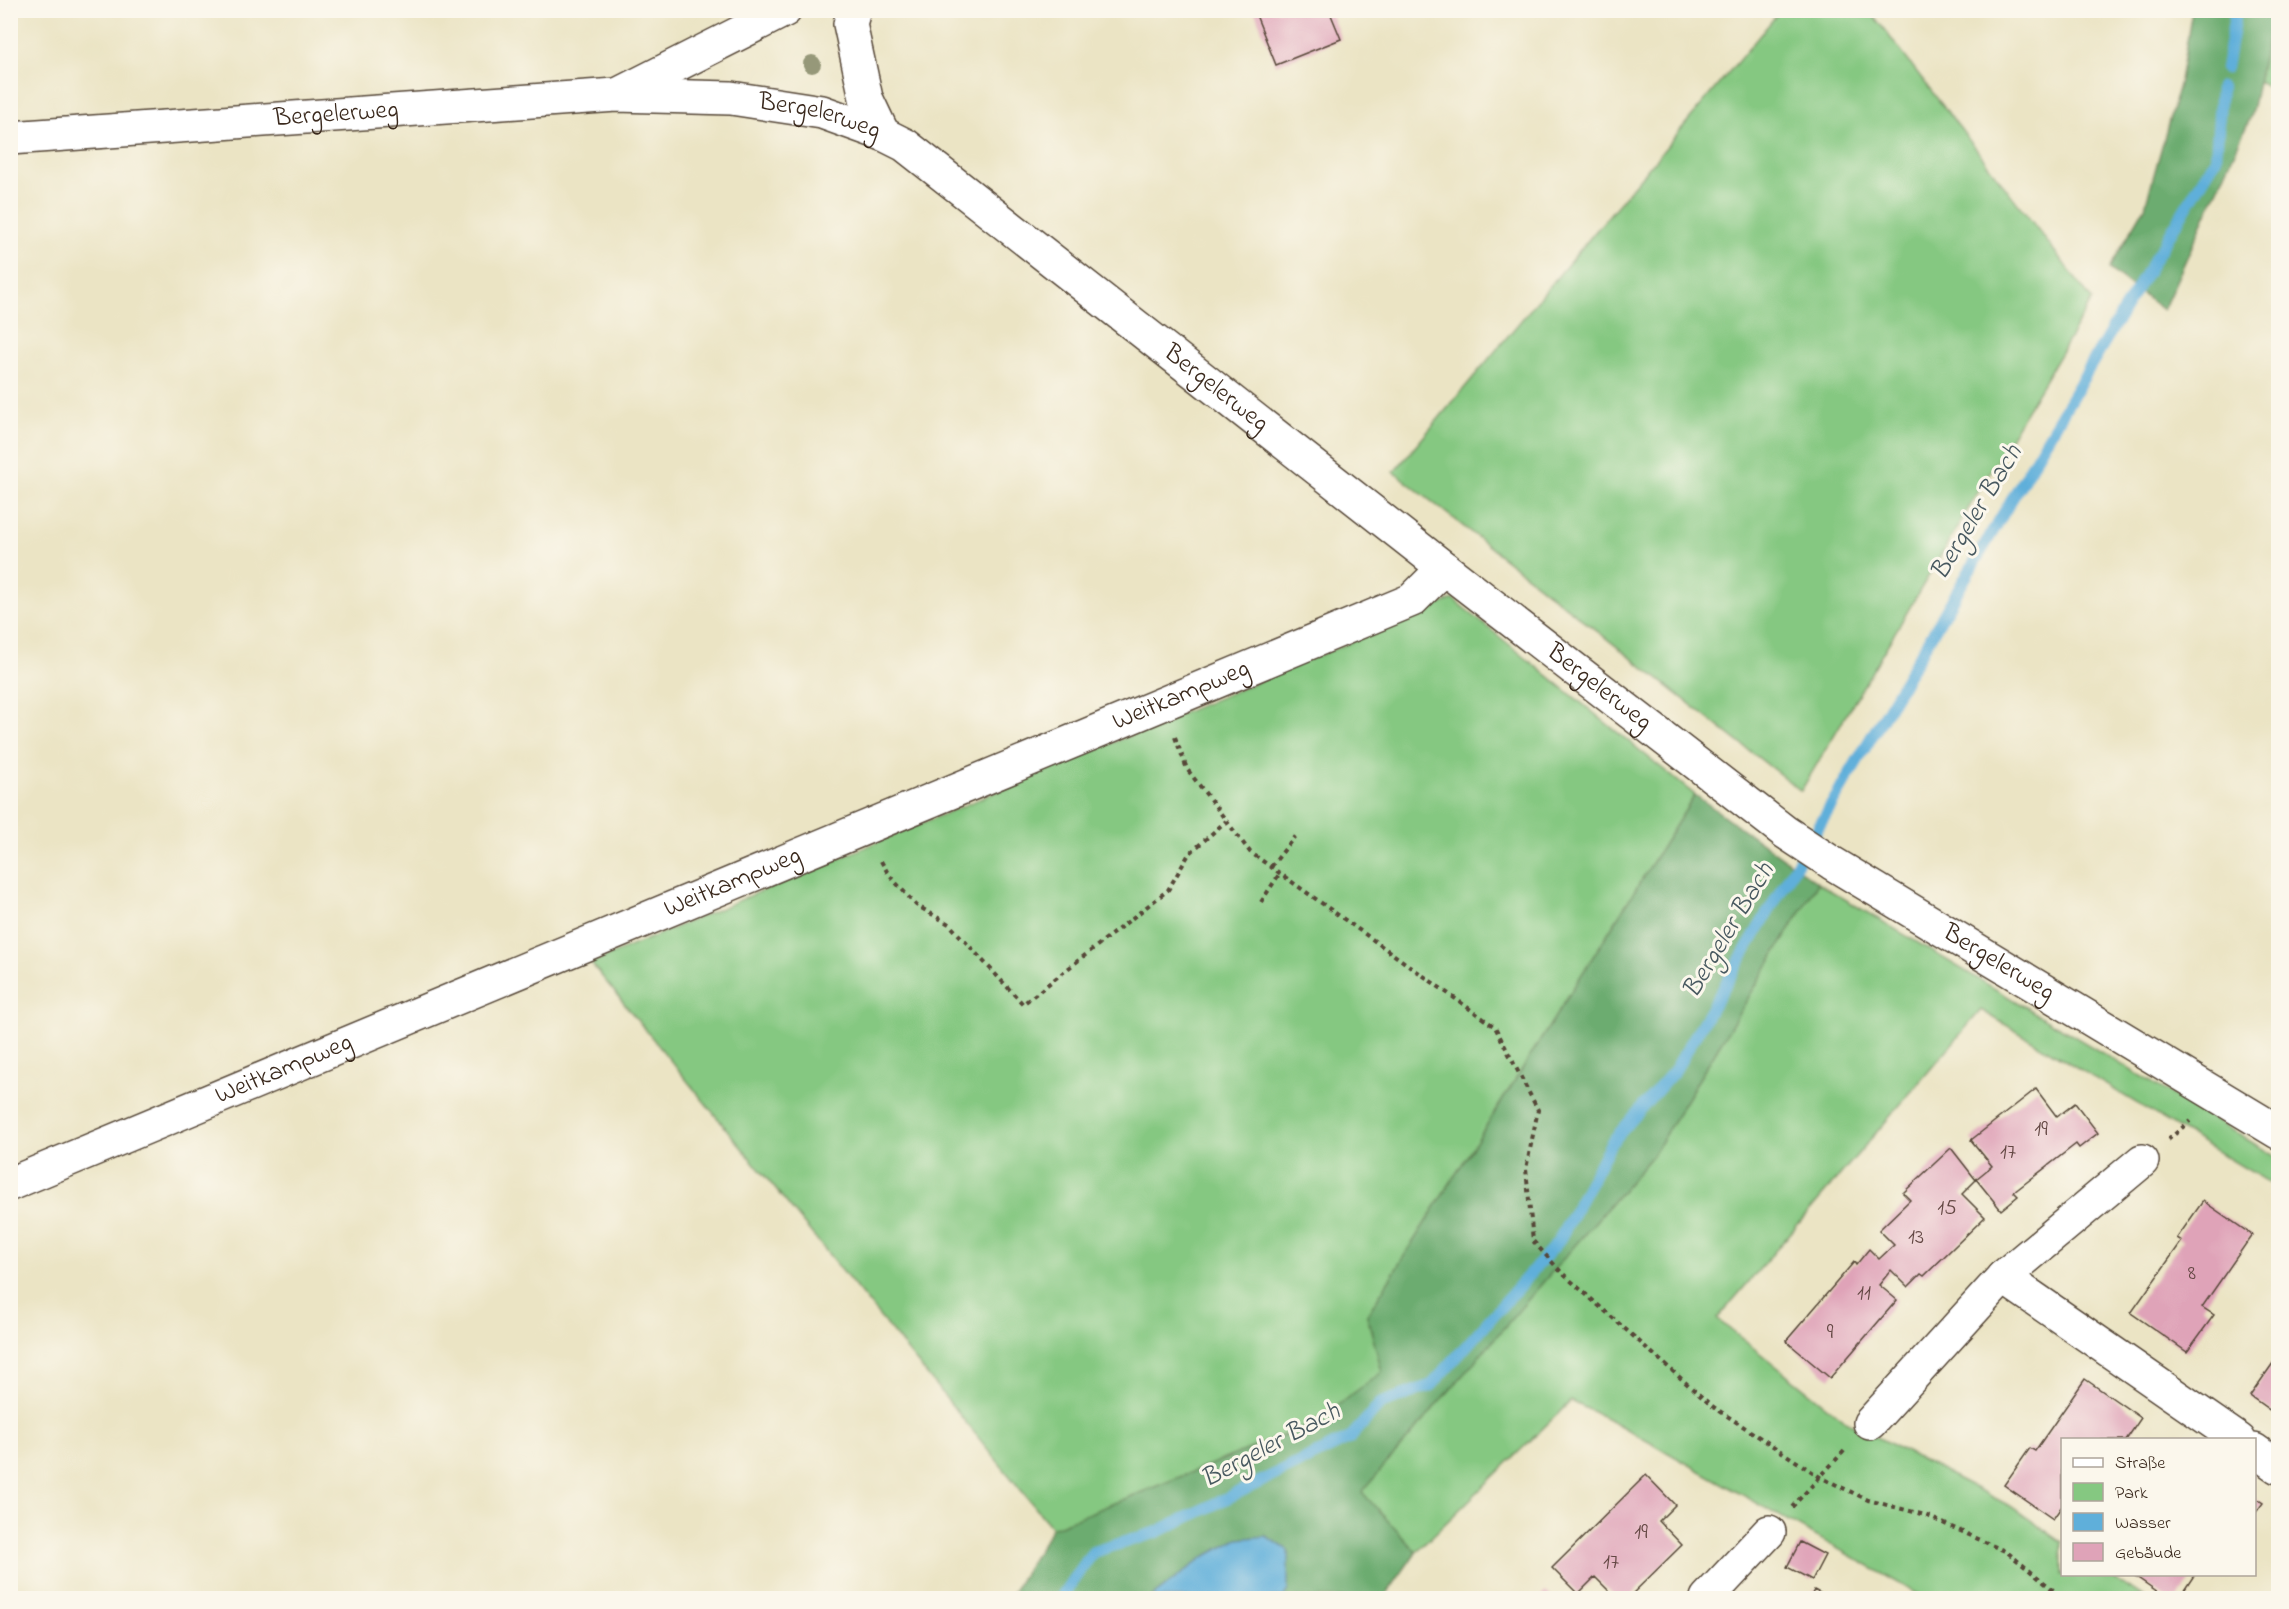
<svg xmlns="http://www.w3.org/2000/svg" width="2289" height="1609" viewBox="0 0 2289 1609" font-family="'Indie Flower',sans-serif">
  <style>
    .green { fill: #85c881; stroke: #607950; stroke-width: 1.5 }
    .forest { fill: #6cac6f; stroke: #546b46; stroke-width: 1.5 }
    .water { fill: #5fafda; stroke: #4d6c7c; stroke-width: 1.5 }
    .lines { fill: none; stroke-linecap: round; stroke-linejoin: round }
    .stream { stroke: #5fafda; stroke-width: 12 }
    .building { fill: #dfa3b8 }
    .minor-casing { stroke: #554637; stroke-width: 36 }
    .path { stroke: #554637; stroke-width: 4; stroke-dasharray: 4.5 4.5; stroke-linecap: butt }
    .minor { stroke: #fff; stroke-width: 33 }
    .tree { fill: #969879 }
    .labels { text-anchor: middle; dominant-baseline: central; stroke-width: 6; stroke-linejoin: round; paint-order: stroke }
    .number-label { font-size: 22px; fill: #644844 }
    .street-label { font-size: 26px; fill: #3b2a1e; stroke: #fbf7ec }
    .water-label { font-size: 27px; font-style: italic; fill: #485960; stroke: #fbf7ec }
  </style>
  <rect width="100%" height="100%" fill="#fbf7ec"/>
  <filter id="ink" filterUnits="userSpaceOnUse"><feTurbulence type="fractalNoise" baseFrequency=".0167" numOctaves="2"/><feDisplacementMap in="SourceGraphic" scale="12" xChannelSelector="R" yChannelSelector="G"/><feConvolveMatrix kernelMatrix="1 2 1 2 8 2 1 2 1" color-interpolation-filters="sRGB"/></filter>
  <filter id="wash" filterUnits="userSpaceOnUse"><feTurbulence type="fractalNoise" baseFrequency=".008" numOctaves="4" result="noise"/><feDisplacementMap in="SourceGraphic" scale="24" xChannelSelector="R" yChannelSelector="G"/><feGaussianBlur stdDeviation="1.35" result="paint"/><feColorMatrix in="noise" values="0 0 0 0 0 0 0 0 0 0 0 0 0 0 0 0 0 1.4 0 .05"/><feComposite in="paint" operator="in"/></filter>
  <g filter="url(#wash)">
    <rect width="100%" height="100%" fill="#ebe4c4"/>
    <path class="green" d="M1780 11H1870L2092 300 1801 791 1394 472Z
      M2273 11H2278V94L2258 81Z
      M1453 599 1695 795 1367 1315 1383 1372 1312 1424 1052 1528 591 963Z
      M1818 883 2278 1158V1188L1981 1010 1717 1319 1844 1420 2012 1507 2062 1542V1574L2109 1575 2144 1598H1925L1610 1420 1571 1401 1416 1552 1361 1492 1652 1156Z"/>
    <path class="forest" d="M2192 11H2273L2251 116 2163 310 2109 269 2145 207 2180 81Z
      M1695 795 1818 883 1652 1156 1362 1492 1416 1552 1384 1598H1283L1288 1589 1266 1536 1238 1539 1204 1557 1150 1598H1009L1052 1528 1312 1424 1382 1372 1367 1315Z"/>
    <path class="water" d="M1266 1536 1288 1550V1590L1283 1598H1150L1204 1557 1238 1539Z"/>
    <g class="lines">
      <path class="stream" d="M2226 68 2236 10
        M1061 1598 1093 1552 1157 1532 1350 1438 1380 1404 1432 1385 1558 1242 1611 1143 1675 1070 2111 331 2216 158 2221 87"/>
    </g>
    <g id="blocks">
      <path class="building" d="M1254 10H1329L1341 39 1276 65Z
        M2036 1089 2057 1117 2075 1103 2098 1133 2079 1148 2076 1144 2014 1192 2018 1196 2001 1210 1976 1179 1992 1166 1971 1140Z
        M1951 1148 1976 1180 1962 1194 1985 1217 1924 1276 1921 1274 1908 1287 1891 1270 1879 1285 1897 1300 1830 1378 1786 1341 1854 1262 1856 1265 1869 1249 1879 1259 1894 1245 1879 1230 1910 1200 1903 1193Z
        M2203 1201 2252 1235 2202 1307 2214 1315 2187 1352 2131 1313 2182 1241 2177 1238Z
        M2278 1356V1416L2250 1396Z
        M2085 1379 2141 1418 2126 1440H2062V1506L2053 1519 2004 1485 2030 1448 2035 1451Z
        M1646 1475 1675 1505 1659 1521 1682 1545 1628 1598H1616L1595 1577 1578 1594 1552 1568Z
        M2254 1497 2263 1503 2254 1515Z
        M1800 1542 1825 1555 1812 1580 1787 1567Z
        M2132 1574H2195L2179 1598H2167Z
        M1814 1590 1829 1598H1810Z
        M1546 1592 1554 1598H1541Z"/>
    </g>
  </g>
  <g filter="url(#ink)">
    <use href="#blocks" fill-opacity="0" stroke="#554637" stroke-width="1.5"/>
    <g class="lines">
      <g class="minor-casing">
        <g id="minor">
          <path d="M854 10 850 24 866 98 883 134"/>
          <path d="M621 93 785 10"/>
          <path id="s1" d="M10 138 616 95 731 98 822 112 883 134 905 145 1444 568 1785 832 1832 863 2278 1132"/>
          <path id="s2" d="M10 1184 1412 600 1444 568"/>
          <path d="M2003 1277 2142 1161"/>
          <path d="M1870 1423 2003 1277 2239 1440"/>
          <path d="M2254 1450 2278 1467"/>
          <path d="M1707 1598 1769 1532"/>
        </g>
      </g>
      <path class="path" d="M1175 737 1187 769 1250 852 1495 1027 1538 1110 1526 1169 1533 1241 1562 1273 1712 1406 1820 1477 1868 1500 1925 1515 2007 1552 2063 1598
        M881 861 889 875 916 905 949 924 1023 1004 1168 890 1189 854 1226 821
        M1271 867 1295 836
        M1261 902 1280 873
        M2168 1140 2190 1121
        M1792 1507 1846 1449"/>
      <use href="#minor" class="minor"/>
    </g>
    <circle class="tree" cx="812" cy="64" r="9"/>
  </g>
  <g class="labels">
    <g class="number-label">
      <text x="2041" y="1130">19</text>
      <text x="2008" y="1153">17</text>
      <text x="1947" y="1209">15</text>
      <text x="1916" y="1238">13</text>
      <text x="2192" y="1274">8</text>
      <text x="1864" y="1294">11</text>
      <text x="1830" y="1333">9</text>
      <text x="1641" y="1533">19</text>
      <text x="1611" y="1563">17</text>
    </g>
    <g class="street-label">
      <text stroke="none"><textPath href="#s1" startOffset="327">Bergelerweg</textPath></text>
      <text stroke="none"><textPath href="#s1" startOffset="813">Bergelerweg</textPath></text>
      <text stroke="none"><textPath href="#s1" startOffset="1299">Bergelerweg</textPath></text>
      <text stroke="none"><textPath href="#s1" startOffset="1785">Bergelerweg</textPath></text>
      <text stroke="none"><textPath href="#s2" startOffset="1269">Weitkampweg</textPath></text>
      <text stroke="none"><textPath href="#s2" startOffset="783">Weitkampweg</textPath></text>
      <text stroke="none"><textPath href="#s1" startOffset="2271">Bergelerweg</textPath></text>
      <text stroke="none"><textPath href="#s2" startOffset="297">Weitkampweg</textPath></text>
    </g>
    <g class="water-label">
      <text transform="translate(1977 513) rotate(-59)">Bergeler Bach</text>
      <text transform="translate(1729 931) rotate(-59)">Bergeler Bach</text>
      <text transform="translate(1271 1446) rotate(-28)">Bergeler Bach</text>
    </g>
  </g>
  <rect width="2289" height="1609" fill="none" stroke="#fbf7ec" stroke-width="36"/>
  <rect x="2061" y="1438" width="195" height="138" fill="#fbf7ec" stroke="#aea59a" stroke-width="1.5"/>
  <rect x="2073" y="1458" width="30" height="9" fill="#ffffff" stroke="#aea59a" stroke-width="1.5"/>
  <text x="2115" y="1468" font-size="18" fill="#3b2a1e">Straße</text>
  <rect x="2073" y="1483" width="30" height="18" fill="#85c881" stroke="#aea59a" stroke-width="1.5"/>
  <text x="2115" y="1498" font-size="18" fill="#3b2a1e">Park</text>
  <rect x="2073" y="1513" width="30" height="18" fill="#5fafda" stroke="#aea59a" stroke-width="1.5"/>
  <text x="2115" y="1528" font-size="18" fill="#3b2a1e">Wasser</text>
  <rect x="2073" y="1543" width="30" height="18" fill="#dfa3b8" stroke="#aea59a" stroke-width="1.5"/>
  <text x="2115" y="1558" font-size="18" fill="#3b2a1e">Gebäude</text>
</svg>
